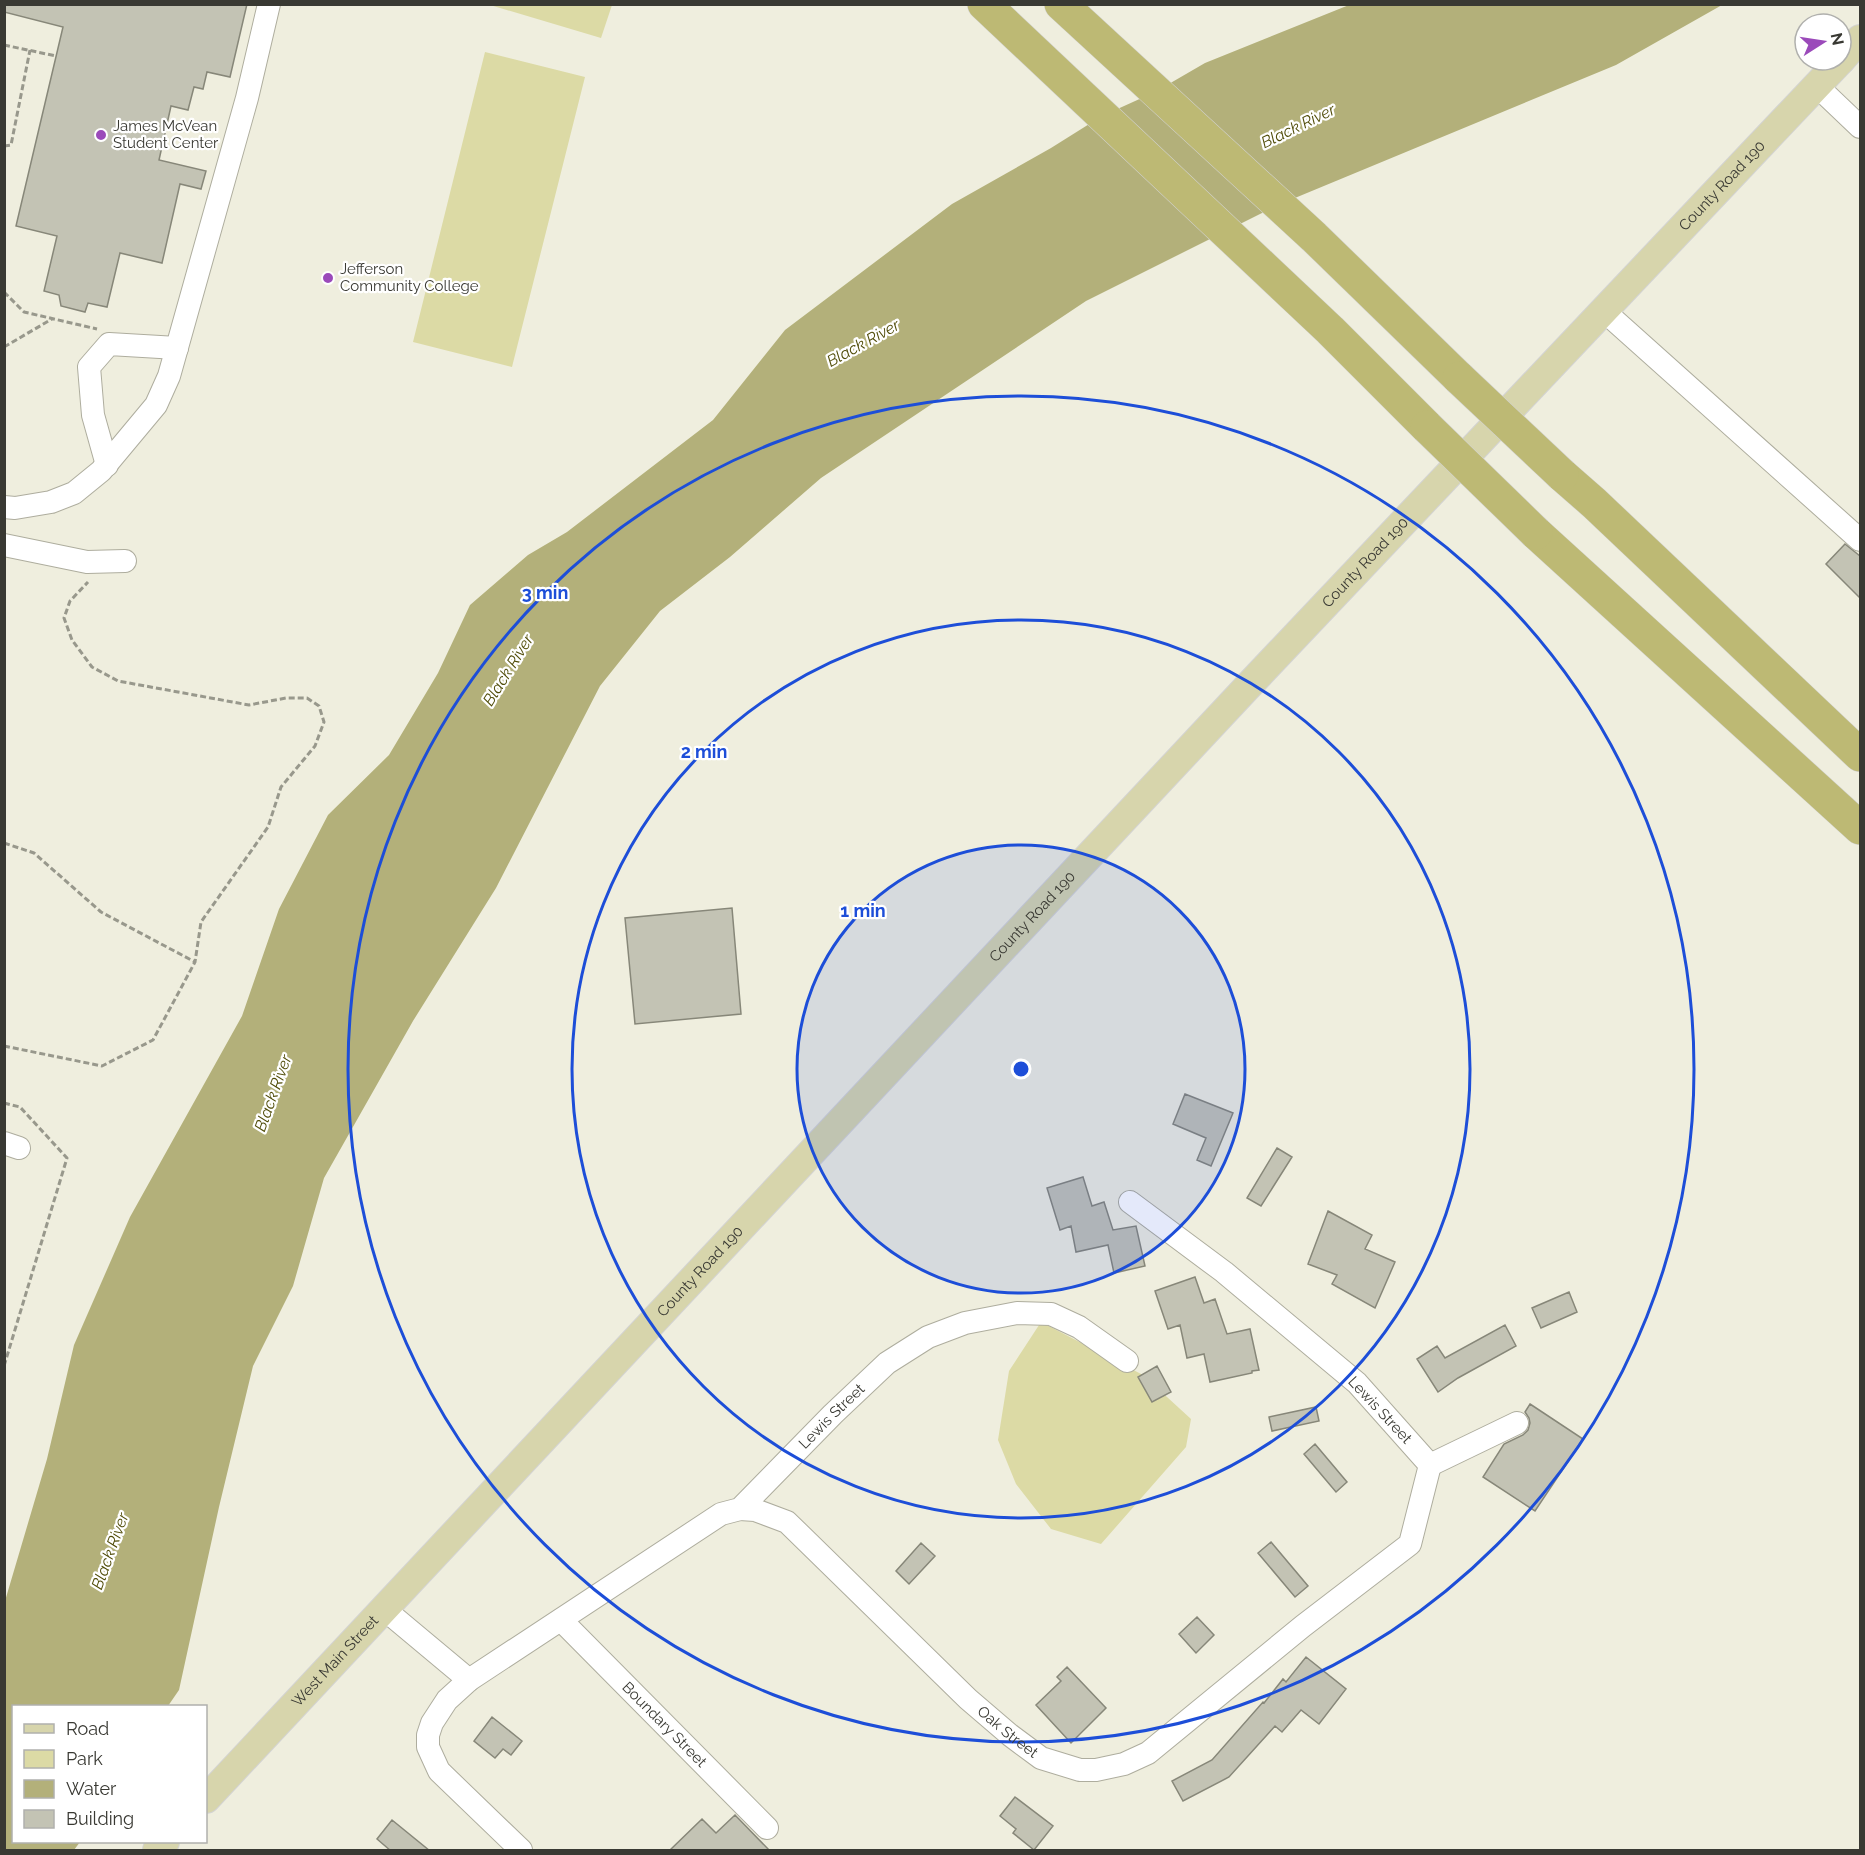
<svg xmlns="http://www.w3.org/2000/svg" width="1865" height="1855" viewBox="0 0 1865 1855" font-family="Raleway,sans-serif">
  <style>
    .green { fill: #dcdaa5 }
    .water { fill: #b3b07a }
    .building { fill: #c3c3b4; stroke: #878779; stroke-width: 1.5 }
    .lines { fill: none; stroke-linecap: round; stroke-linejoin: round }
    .minor-casing { stroke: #aead9e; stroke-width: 24 }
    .major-casing { stroke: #d3d3d2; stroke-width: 30 }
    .highway-casing { stroke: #d3d3d2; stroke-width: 34 }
    .path { stroke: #98988c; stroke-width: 3; stroke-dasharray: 6 3; stroke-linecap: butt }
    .minor { stroke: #fff; stroke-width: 22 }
    .major { stroke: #d7d5ac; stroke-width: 28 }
    .highway { stroke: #bdb974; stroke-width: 33 }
    .highway-bridge-casing { stroke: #d3d3d2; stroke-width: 34; stroke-linecap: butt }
    .highway-bridge { stroke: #bdb974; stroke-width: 33 }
    .ring { fill: none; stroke: #1d4ed8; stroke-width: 3 }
    .poi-dot { fill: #9b4aba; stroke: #fff; stroke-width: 2 }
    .labels { text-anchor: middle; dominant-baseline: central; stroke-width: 4.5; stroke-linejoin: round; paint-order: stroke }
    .poi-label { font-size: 15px; fill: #393933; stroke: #fff; text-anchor: start }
    .street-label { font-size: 15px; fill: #393933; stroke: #fff }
    .water-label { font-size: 16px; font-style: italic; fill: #504c08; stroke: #fff }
    .centre { fill: #1d4ed8; stroke: #fff; stroke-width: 3 }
    .ring-label { font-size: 18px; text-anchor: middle; font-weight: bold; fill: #1d4ed8; stroke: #fff; stroke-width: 4.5; stroke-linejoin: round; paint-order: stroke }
  </style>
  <rect width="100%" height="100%" fill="#efeede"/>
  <path class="green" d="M490 5H612L601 38Z
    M485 52 585 77 512 367 413 342Z
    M1041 1322 1143 1375 1191 1419 1186 1447 1101 1544 1051 1529 1016 1484 998 1440 1009 1371Z"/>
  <path class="water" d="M1349 5H1722L1616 65 1278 205 1086 301 821 478 730 557 660 611 600 686 496 888 413 1021 324 1178 293 1286 253 1366 219 1507 179 1690 168 1706H14V1842H80L74 1850H5V1601L47 1459 74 1345 130 1217 242 1016 279 909 328 815 389 755 438 673 470 605 528 555 567 532 713 420 785 330 952 204 1051 148 1102 116 1155 92 1205 63Z"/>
  <path class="building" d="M4 4H247L230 77 207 72 203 89 194 87 188 110 171 106 159 160 206 171 201 189 180 184 162 263 120 253 107 307 88 303 85 312 61 306 59 295 44 291 57 236 16 226 63 27 4 12Z
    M1845 544 1860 556V598L1826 564Z
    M732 908 741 1014 635 1024 625 918Z
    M1185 1094 1233 1113 1211 1166 1197 1160 1206 1138 1173 1124Z
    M1277 1148 1292 1157 1261 1206 1247 1198Z
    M1083 1177 1092 1206 1104 1202 1113 1230 1136 1226 1145 1266 1114 1273 1108 1245 1076 1252 1071 1226 1060 1230 1047 1188Z
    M1328 1211 1372 1235 1365 1249 1395 1262 1375 1308 1332 1284 1337 1275 1308 1264Z
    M1195 1277 1204 1303 1215 1299 1227 1334 1250 1329 1259 1370 1252 1371V1373L1210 1382 1204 1354 1187 1358 1180 1325 1168 1329 1155 1291Z
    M1569 1292 1577 1312 1541 1328 1532 1308Z
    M1505 1325 1516 1346 1458 1378 1438 1392 1417 1359 1437 1346 1445 1358Z
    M1157 1366 1171 1392 1152 1402 1138 1377Z
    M1530 1404 1583 1439 1535 1511 1483 1477 1504 1444 1523 1435 1528 1430 1530 1423 1529 1418 1525 1412Z
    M1316 1407 1319 1421 1272 1431 1269 1417Z
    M1315 1444 1347 1482 1336 1492 1304 1454Z
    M1271 1542 1308 1586 1295 1597 1258 1553Z
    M921 1543 935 1556 909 1584 896 1571Z
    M1197 1617 1214 1635 1196 1653 1179 1634Z
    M1306 1657 1346 1689 1319 1724 1301 1710 1282 1732 1275 1726 1229 1777 1183 1801 1172 1781 1212 1760 1263 1702 1264 1703 1283 1679 1286 1682Z
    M1067 1667 1106 1708 1071 1743 1036 1705 1061 1681 1057 1677Z
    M492 1717 522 1741 511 1755 503 1749 495 1758 474 1741Z
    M1015 1797 1053 1826 1034 1850 1013 1833 1016 1829 1000 1816Z
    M735 1815 770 1851H669L702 1819 716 1833Z
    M392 1820 430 1851H391L377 1839Z"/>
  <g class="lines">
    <g class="minor-casing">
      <g id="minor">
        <path d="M1817 86 1860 127"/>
        <path d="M1604 311 1860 540"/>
        <path d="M107 465 93 415 89 367 109 344 177 348"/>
        <path d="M4 507 15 508 51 502 74 493 101 471 156 405 169 376 247 98 269 4"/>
        <path d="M4 545 87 562 125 561"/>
        <path d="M4 1143 19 1148"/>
        <path d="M1430 1465 1517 1423"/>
        <path id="s1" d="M740 1509 755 1510 787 1522 968 1699 1010 1735 1041 1758 1080 1770H1096L1124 1764 1148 1753 1303 1626 1410 1544 1430 1465 1357 1383 1224 1272 1130 1202"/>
        <path d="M384 1609 469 1680"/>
        <path id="s2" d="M561 1620 767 1828"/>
        <path id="s3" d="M521 1850 439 1771 428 1747V1735L432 1723 447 1700 469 1680 721 1514 740 1509 833 1414 887 1363 928 1337 965 1323 1017 1313 1051 1314 1079 1327 1127 1361"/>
      </g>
    </g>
    <g class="major-casing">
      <g id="major">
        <path d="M1841 60 1860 39"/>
        <path id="s4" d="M206 1799 1252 682 1841 60"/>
        <path d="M157 1850 165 1842"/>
      </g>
    </g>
    <g class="highway-casing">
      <path id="highway" d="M984 4 1330 330 1427 427
        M1061 4 1314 237 1459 378
        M1562 475 1594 503 1860 755
        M1536 533 1860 828"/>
    </g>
    <path class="path" d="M4 45 56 56
      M4 146 11 145 30 50
      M4 292 24 312 97 329
      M4 347 52 319
      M4 843 34 853 101 912 195 962
      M4 1046 102 1066 153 1040 195 962 201 922 268 827 281 787 315 746 324 722 319 706 307 698H286L249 705 118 681 92 667 72 640 64 618 70 601 88 582
      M4 1103 20 1107 67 1158 4 1366"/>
    <use href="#minor" class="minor"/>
    <use href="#major" class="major"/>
    <use href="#highway" class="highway"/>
    <g class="highway-bridge-casing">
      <path id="highway-bridge" d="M1459 378 1562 475
        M1427 427 1536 533"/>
    </g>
    <use href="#highway-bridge" class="highway-bridge"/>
  </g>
  <circle cx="1021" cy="1069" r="224" fill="#1d4ed8" fill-opacity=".12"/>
  <g class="ring">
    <circle cx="1021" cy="1069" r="224"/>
    <circle cx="1021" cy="1069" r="449"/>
    <circle cx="1021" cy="1069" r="673"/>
  </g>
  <g class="poi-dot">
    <circle cx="101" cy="135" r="6"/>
    <circle cx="328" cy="278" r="6"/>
  </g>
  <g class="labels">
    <g class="poi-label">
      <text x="113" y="126">James McVean<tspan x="113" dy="17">Student Center</tspan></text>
      <text x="340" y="269">Jefferson<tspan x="340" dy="17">Community College</tspan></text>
    </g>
    <g class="street-label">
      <text stroke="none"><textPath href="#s4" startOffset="2214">County Road 190</textPath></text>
      <text stroke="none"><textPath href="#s4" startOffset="1695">County Road 190</textPath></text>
      <text stroke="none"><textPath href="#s4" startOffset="1209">County Road 190</textPath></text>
      <text stroke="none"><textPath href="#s4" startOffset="723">County Road 190</textPath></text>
      <text transform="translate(1380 1410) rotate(47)">Lewis Street</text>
      <text stroke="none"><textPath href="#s3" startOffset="674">Lewis Street</textPath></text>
      <text stroke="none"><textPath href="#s4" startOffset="189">West Main Street</textPath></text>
      <text stroke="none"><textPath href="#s2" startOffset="147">Boundary Street</textPath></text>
      <text stroke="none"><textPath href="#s1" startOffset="354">Oak Street</textPath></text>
    </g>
    <g class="water-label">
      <text transform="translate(1298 126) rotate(-26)">Black River</text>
      <text transform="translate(863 343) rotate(-29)">Black River</text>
      <text transform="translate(508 670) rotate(-58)">Black River</text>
      <text transform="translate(273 1093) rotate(-70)">Black River</text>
      <text transform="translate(110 1551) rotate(-70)">Black River</text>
    </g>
  </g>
  <circle cx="1021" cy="1069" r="9" class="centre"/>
  <g class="ring-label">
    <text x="545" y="599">3 min</text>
    <text x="704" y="758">2 min</text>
    <text x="863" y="917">1 min</text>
  </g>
  <rect width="1865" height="1855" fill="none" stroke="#393933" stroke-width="12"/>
  <rect x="12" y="1705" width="195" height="138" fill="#ffffff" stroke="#b0b0ad" stroke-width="1.5"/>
  <rect x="24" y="1724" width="30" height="9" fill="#d7d5ac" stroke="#b0b0ad" stroke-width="1.5"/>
  <text x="66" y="1735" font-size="18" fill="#393933">Road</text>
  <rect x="24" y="1750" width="30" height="18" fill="#dcdaa5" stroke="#b0b0ad" stroke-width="1.5"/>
  <text x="66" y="1765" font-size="18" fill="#393933">Park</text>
  <rect x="24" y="1780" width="30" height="18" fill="#b3b07a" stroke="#b0b0ad" stroke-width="1.5"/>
  <text x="66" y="1795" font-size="18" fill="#393933">Water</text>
  <rect x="24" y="1810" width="30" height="18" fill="#c3c3b4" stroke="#b0b0ad" stroke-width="1.5"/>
  <text x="66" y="1825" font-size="18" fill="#393933">Building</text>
  <g transform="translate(1823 42) rotate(78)"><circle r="28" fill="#ffffff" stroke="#b0b0ad" stroke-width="1.5"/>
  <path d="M0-4.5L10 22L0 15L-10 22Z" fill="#9b4aba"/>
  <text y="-9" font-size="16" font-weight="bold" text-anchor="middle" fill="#393933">N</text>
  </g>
</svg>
